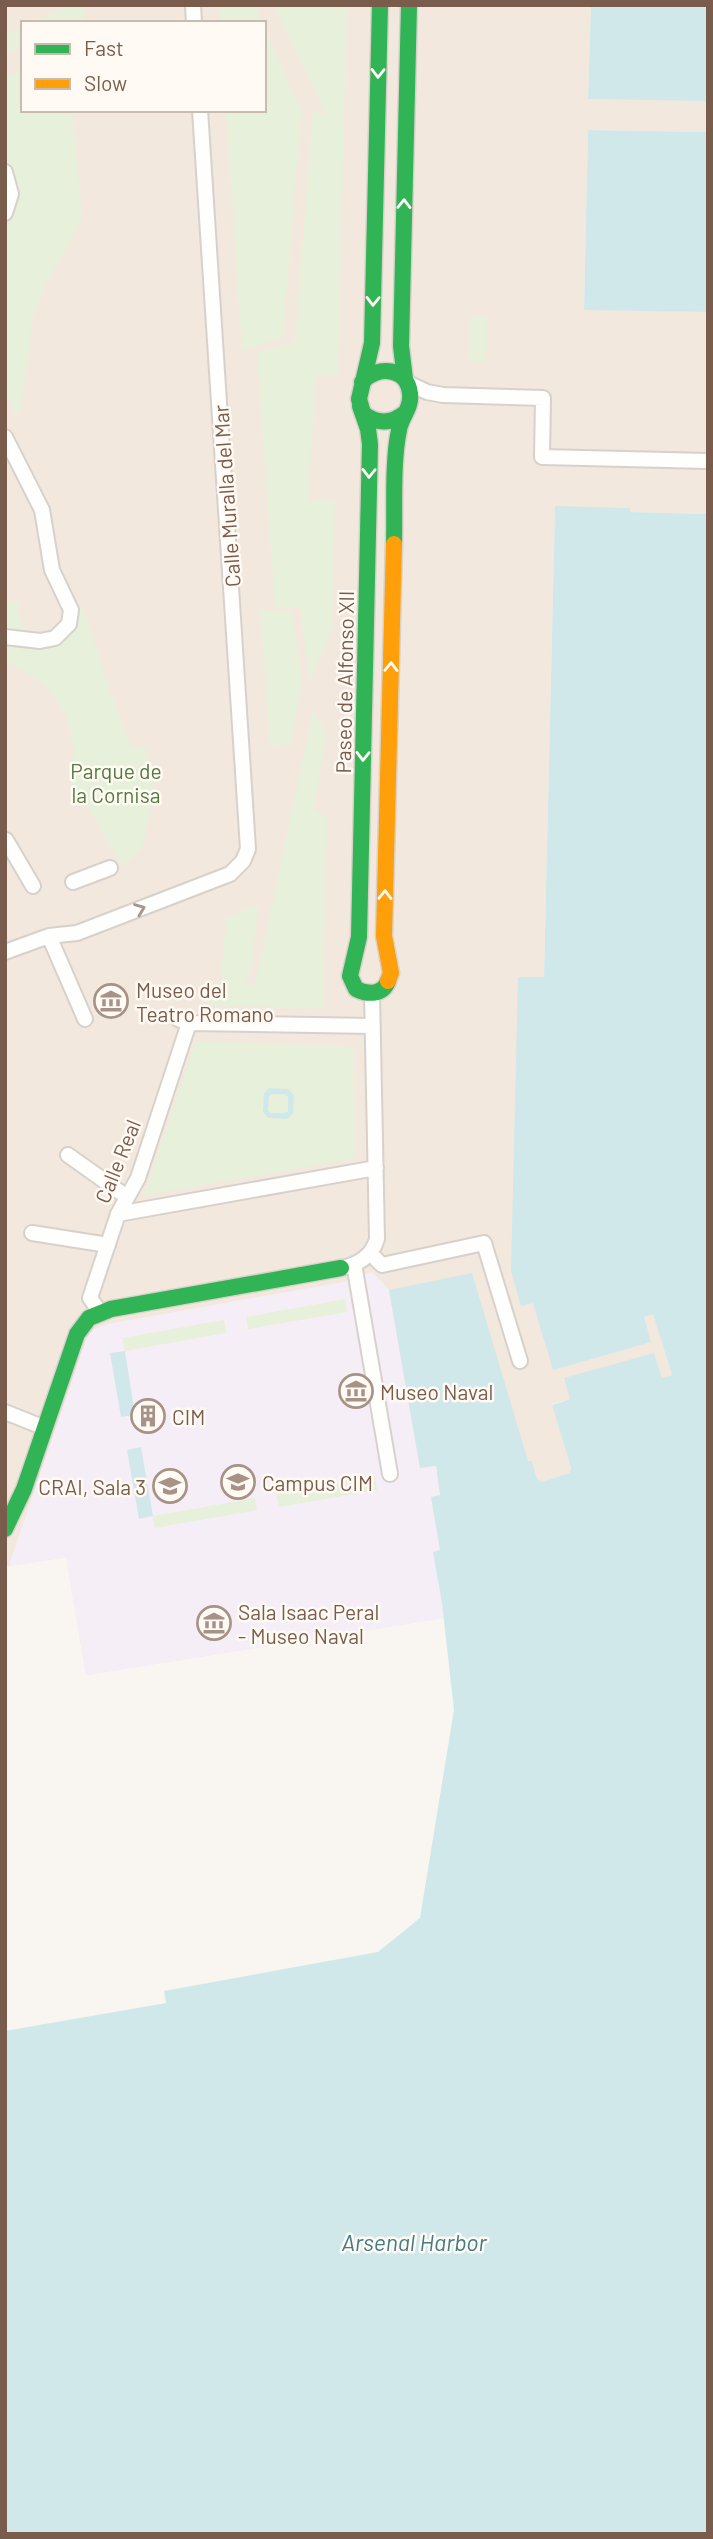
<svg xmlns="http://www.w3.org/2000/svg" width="713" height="2539" viewBox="0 0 713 2539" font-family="Barlow,sans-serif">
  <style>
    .residential { fill: #f2e8de; fill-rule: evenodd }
    .education { fill: #f6eef6 }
    .green { fill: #e7f0db }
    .water { fill: #d0e8ea; fill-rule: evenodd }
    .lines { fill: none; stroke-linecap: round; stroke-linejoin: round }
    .street-casing { stroke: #d7d1cb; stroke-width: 18 }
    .fast-casing { stroke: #d9d2cb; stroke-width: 19 }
    .slow-casing { stroke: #d9d2cb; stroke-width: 19 }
    .street { stroke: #fefefd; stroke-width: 14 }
    .fast { stroke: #30b455; stroke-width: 16 }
    .slow { stroke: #ff9f0a; stroke-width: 16 }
    .oneway { stroke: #fffaf3 }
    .oneway2 { stroke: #a8958b }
    .labels { text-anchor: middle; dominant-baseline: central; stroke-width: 5; stroke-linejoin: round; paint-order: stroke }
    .street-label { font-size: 21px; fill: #7a5c4d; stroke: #fffaf3 }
    .park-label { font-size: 21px; fill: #537a41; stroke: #fffaf3 }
    .poi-label { font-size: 21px; fill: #7a5c4d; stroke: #fffaf3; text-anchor: start }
    .water-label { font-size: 23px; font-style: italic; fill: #437c86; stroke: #fffaf3 }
  </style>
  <rect width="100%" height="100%" fill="#f9f5f0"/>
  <path class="residential" d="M5 5H591L588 98 708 101V132L588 130 584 309 708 312V514L629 512V508L555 507 544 977H519L521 1305 533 1302 651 1342 643 1317 653 1313 672 1375 662 1378 654 1353 570 1399 552 1404 571 1468 569 1473 542 1482 537 1479 532 1461 528 1462 390 1290 431 1497 440 1551 434 1552 444 1618 86 1675 66 1557 5 1567ZM23 23H264V110H23Z"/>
  <path class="education" d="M372 1272 389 1290 420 1468 436 1466 441 1496 431 1498 440 1551 434 1552 444 1618 86 1675 66 1557 11 1566 10 1562 87 1338 93 1330 107 1324 343 1282Z"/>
  <path class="green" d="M69 5H84L86 23H30Z
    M219 5H255L263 23H220Z
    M274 5H347L338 376 316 374 308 500 335 501 332 630 310 680 300 608 275 607 257 353 295 342 313 110 327 115Z
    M23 26V47L5 52V34Z
    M264 26 301 111 283 337 242 351 226 110H264Z
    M23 71V110H72L82 215 80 223 44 288 33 317 21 408 14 415 11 400 5 401V76Z
    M470 317H487L486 361H469Z
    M5 599 19 603C15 629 30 635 52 634L71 610 84 608 106 680 131 748 144 746 154 778 151 806 142 849 123 866 107 841 95 816 92 817 81 792 70 788C83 729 61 685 5 661Z
    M260 610 292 612 302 679 291 745 270 746Z
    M313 711 326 731 314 810 327 817 323 1008 210 1005 212 991H220L226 918 258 904 252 966 245 983 255 985Z
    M196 1041 353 1047V1159L144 1195Z
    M345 1299 347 1312 248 1329 246 1317Z
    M224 1320 226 1333 125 1351 122 1338Z
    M375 1476 377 1490 279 1507 276 1494Z
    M255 1498 257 1510 155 1528 153 1516Z"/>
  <path class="water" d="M591 5H708V101L588 99Z
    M588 130 708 132V312L584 310Z
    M555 506 630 508V512L708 514V2534H5V2031L166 2003 164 1991 378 1952 420 1918 454 1710 442 1603 433 1552 440 1550 431 1497 440 1495 436 1466 420 1468 389 1290 472 1273 528 1461H532L537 1479 542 1482 569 1473 571 1468 552 1405 570 1399 564 1378 654 1353 662 1378 672 1375 653 1314 644 1317 651 1342 553 1370 533 1303 521 1306 511 1271 518 977H544Z
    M269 1088 288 1089 294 1095 293 1114 287 1119 268 1118 263 1112 264 1093ZM272 1094H285L288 1097V1111L285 1113H271L268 1110 269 1096Z
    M125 1351 135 1415 121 1417 110 1353Z
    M141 1447 153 1516 139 1519 127 1450Z"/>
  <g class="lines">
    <g class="street-casing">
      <path id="street" d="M193 5 194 23
        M5 172 11 194 5 213
        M408 383 427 392 443 395 543 398 542 457 708 461
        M5 437 42 510 52 570 71 610 69 624 55 638 40 641 5 637
        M6 840 33 886
        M73 882 110 868
        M49 936 85 1019
        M5 952 49 936 77 933 230 874 243 861 248 849 200 110
        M178 1019 189 1023 373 1026
        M68 1155 127 1197
        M118 1214 376 1168
        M32 1233 108 1245
        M370 1253 382 1265 484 1243 520 1361
        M354 1264 390 1474
        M341 1268C358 1265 372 1256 377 1239L372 993
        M100 1312 90 1298 118 1214 138 1178 189 1023
        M5 1412 45 1428"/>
    </g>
    <g class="fast-casing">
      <path id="fast" d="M380 5 372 343 359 399 363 413C377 425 392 424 406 412
        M405 379 401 346 409 5
        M362 382C377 365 408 367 410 394 412 408 401 417 399 430 392 463 395 509 394 544
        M360 406 368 429 370 444 359 937 350 976 356 989C368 995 383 995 388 981
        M5 1529 24 1489 77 1334 89 1318 111 1309 341 1268"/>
    </g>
    <g class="slow-casing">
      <path id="slow" d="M388 981 391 973 384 936 394 544"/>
    </g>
    <use href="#street" class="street"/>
    <use href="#fast" class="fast"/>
    <use href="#slow" class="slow"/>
  </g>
  <defs><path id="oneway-chevron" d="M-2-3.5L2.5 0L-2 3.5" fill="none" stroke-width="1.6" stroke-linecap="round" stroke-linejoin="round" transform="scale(1.75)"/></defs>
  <g class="oneway">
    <use href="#oneway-chevron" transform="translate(378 73) rotate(91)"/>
    <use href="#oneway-chevron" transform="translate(404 204) rotate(-89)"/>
    <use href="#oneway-chevron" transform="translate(373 301) rotate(91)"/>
    <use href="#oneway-chevron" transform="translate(369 473) rotate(91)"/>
    <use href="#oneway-chevron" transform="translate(391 667) rotate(-89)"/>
    <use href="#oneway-chevron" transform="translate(363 756) rotate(91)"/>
    <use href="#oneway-chevron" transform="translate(385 895) rotate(-89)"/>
  </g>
  <use class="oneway2" href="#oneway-chevron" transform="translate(140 909) rotate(-21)"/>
  <defs>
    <g id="museum-ring" transform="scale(1.75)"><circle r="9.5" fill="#fffaf3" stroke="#a69286" stroke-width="1.5"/><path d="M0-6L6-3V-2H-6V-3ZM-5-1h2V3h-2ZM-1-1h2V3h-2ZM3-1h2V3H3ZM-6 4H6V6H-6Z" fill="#a69286"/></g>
    <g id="building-ring" transform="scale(1.75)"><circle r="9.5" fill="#fffaf3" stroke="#a69286" stroke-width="1.5"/><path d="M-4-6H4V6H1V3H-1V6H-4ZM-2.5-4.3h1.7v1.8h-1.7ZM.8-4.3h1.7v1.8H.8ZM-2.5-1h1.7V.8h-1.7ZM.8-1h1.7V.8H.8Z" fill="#a69286"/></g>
    <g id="university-ring" transform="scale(1.75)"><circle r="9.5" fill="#fffaf3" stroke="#a69286" stroke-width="1.5"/><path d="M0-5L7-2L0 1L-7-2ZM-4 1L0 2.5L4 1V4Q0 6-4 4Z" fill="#a69286"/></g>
  </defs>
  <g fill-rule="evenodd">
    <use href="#museum-ring" x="111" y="1001"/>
    <use href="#museum-ring" x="356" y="1391"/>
    <use href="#building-ring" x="148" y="1416"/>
    <use href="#university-ring" x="238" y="1482"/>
    <use href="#university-ring" x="170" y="1486"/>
    <use href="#museum-ring" x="214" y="1623"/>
  </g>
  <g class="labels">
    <g class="street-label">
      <text transform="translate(226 496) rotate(-94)">Calle Muralla del Mar</text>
      <text transform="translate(344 682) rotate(-89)">Paseo de Alfonso XII</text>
      <text transform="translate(117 1161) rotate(-68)">Calle Real</text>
    </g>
    <g class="park-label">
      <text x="116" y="770">Parque de<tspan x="116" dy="24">la Cornisa</tspan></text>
    </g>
    <g class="poi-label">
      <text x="136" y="989">Museo del<tspan x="136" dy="24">Teatro Romano</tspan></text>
      <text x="380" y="1391">Museo Naval</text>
      <text x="172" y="1416">CIM</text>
      <text x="262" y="1482">Campus CIM</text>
      <text x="146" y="1486" text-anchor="end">CRAI, Sala 3</text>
      <text x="238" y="1611">Sala Isaac Peral<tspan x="238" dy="24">- Museo Naval</tspan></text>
    </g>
    <g class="water-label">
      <text x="414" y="2242">Arsenal Harbor</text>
    </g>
  </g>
  <rect width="713" height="2539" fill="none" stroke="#7a5c4d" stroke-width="14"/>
  <rect x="21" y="21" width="245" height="91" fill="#fffaf3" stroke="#cabbb1" stroke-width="2"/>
  <rect x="35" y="44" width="35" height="10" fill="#30b455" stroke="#cabbb1" stroke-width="2"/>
  <text x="84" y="56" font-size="21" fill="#7a5c4d">Fast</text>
  <rect x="35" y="79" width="35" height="10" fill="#ff9f0a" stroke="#cabbb1" stroke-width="2"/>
  <text x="84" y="91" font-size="21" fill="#7a5c4d">Slow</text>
</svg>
